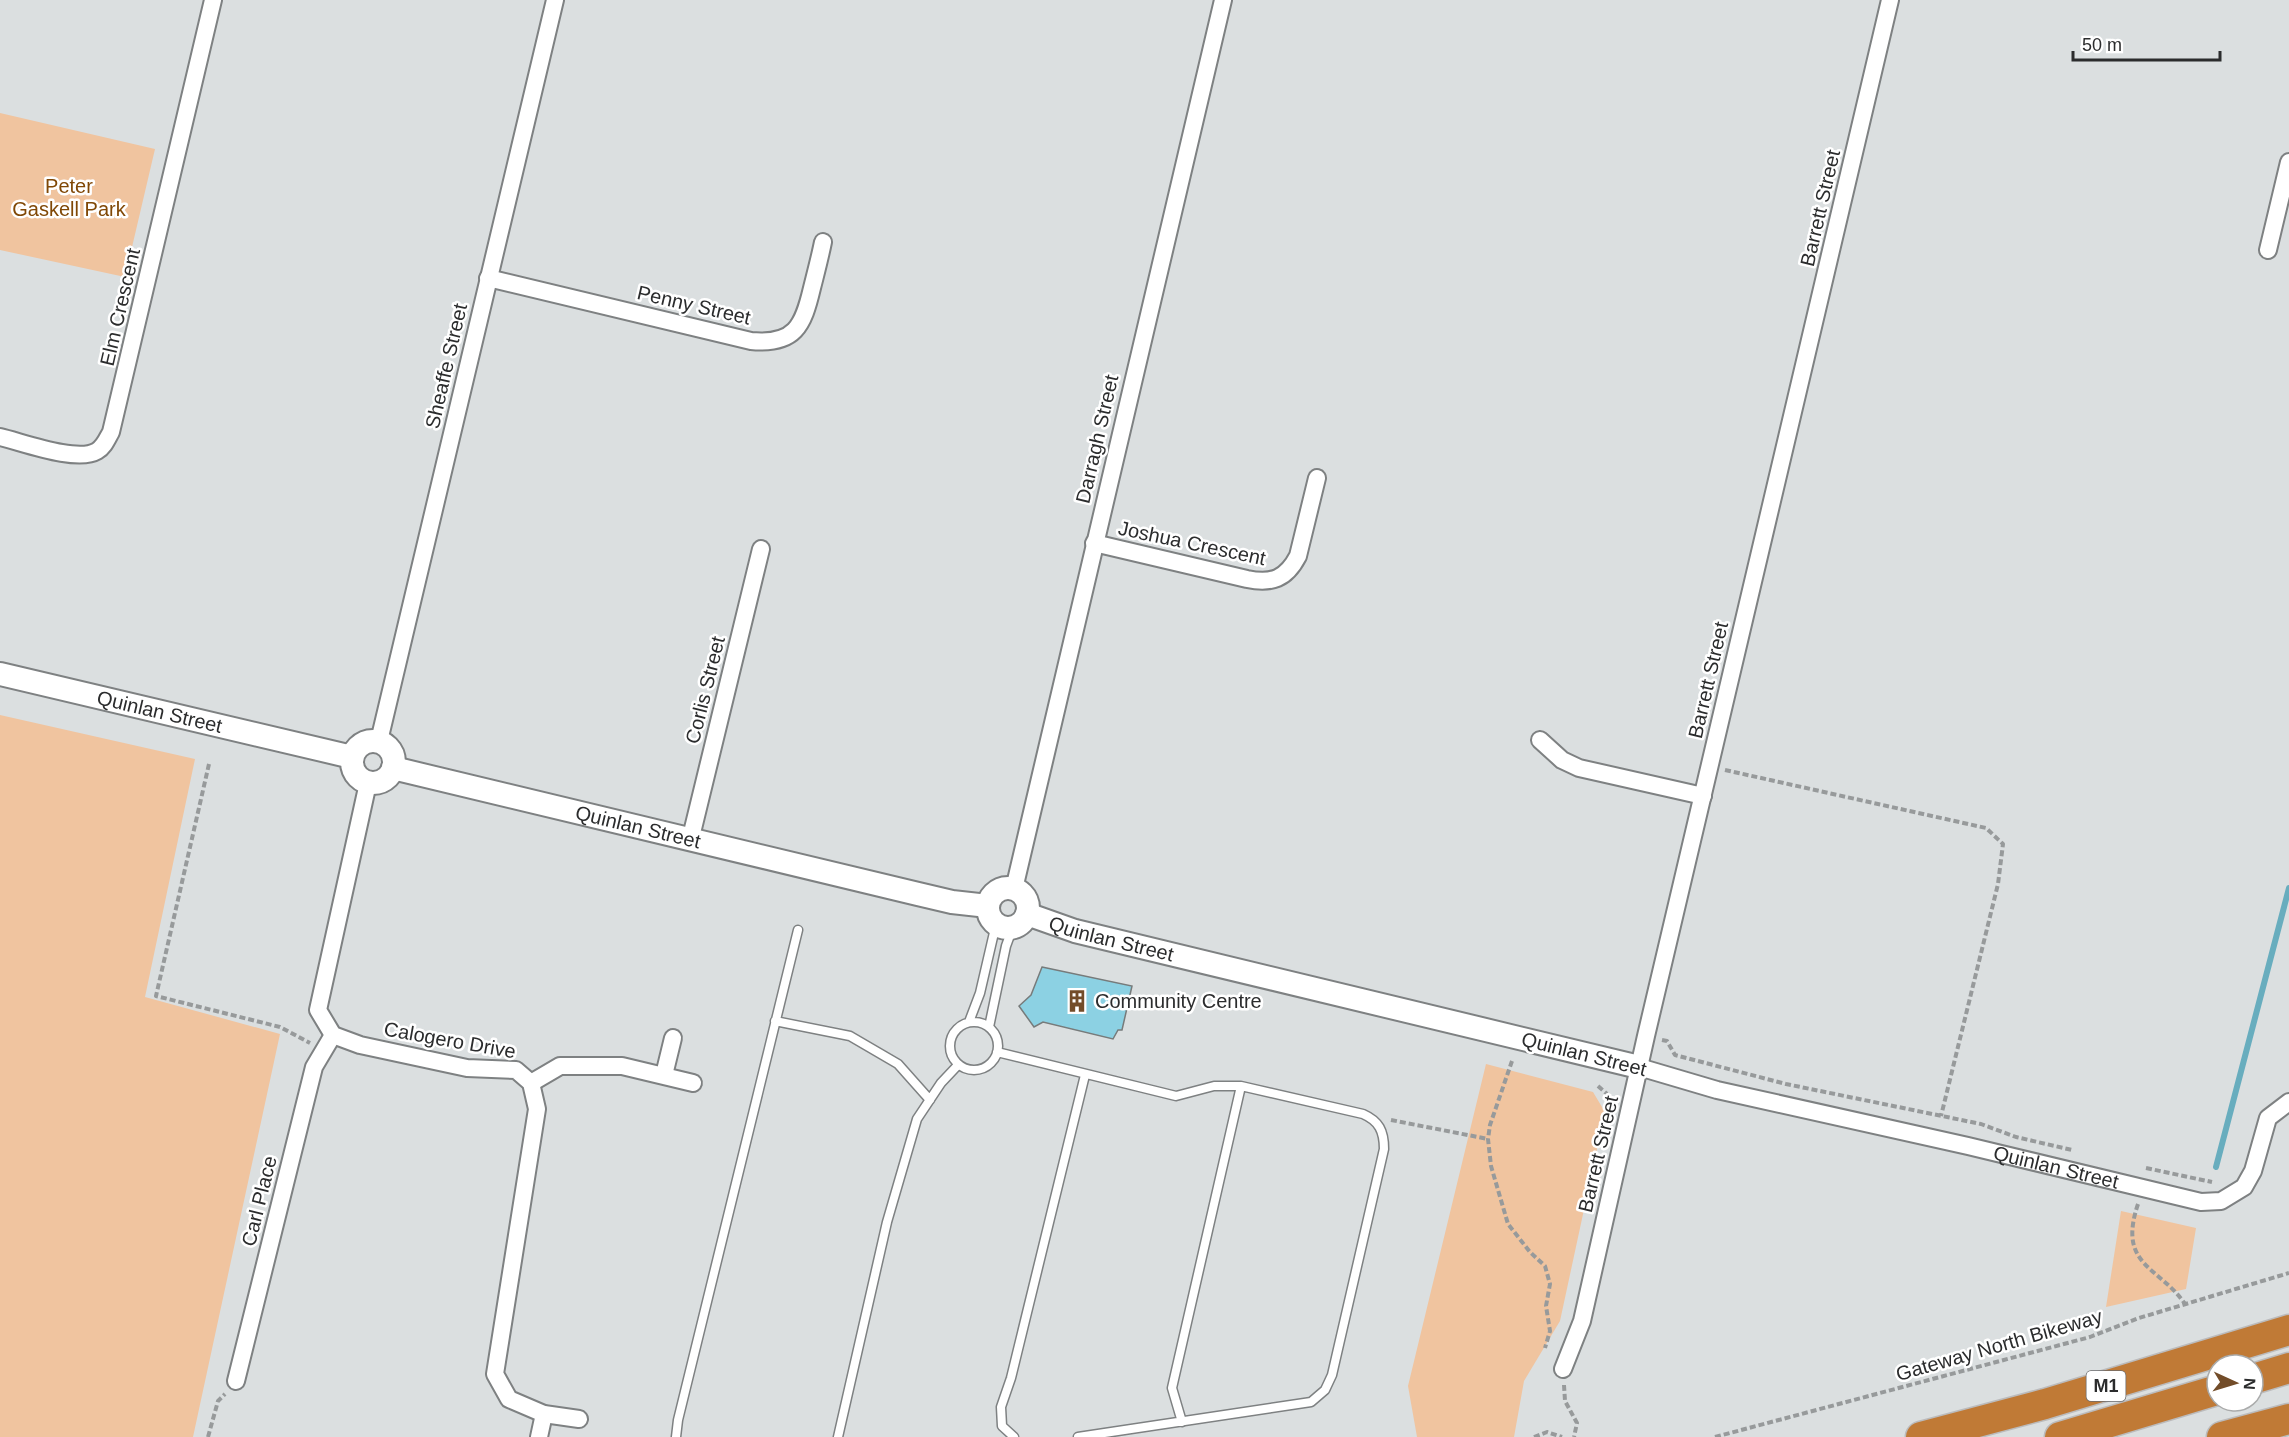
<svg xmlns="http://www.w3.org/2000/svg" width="2289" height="1437" viewBox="0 0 2289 1437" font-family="Helvetica,sans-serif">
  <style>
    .green { fill: #f0c49f }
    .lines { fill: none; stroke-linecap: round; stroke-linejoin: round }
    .stream { stroke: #68adbe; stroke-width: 6 }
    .building { fill: #8cd1e3; stroke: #777b7b; stroke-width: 1.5 }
    .lane-casing { stroke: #7e8182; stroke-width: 11 }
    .street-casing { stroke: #7e8182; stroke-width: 20 }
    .secondary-casing { stroke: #7e8182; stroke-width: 26 }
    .highway-casing { stroke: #bbbbbc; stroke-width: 33 }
    .path { stroke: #979a9b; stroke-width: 4; stroke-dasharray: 6 3; stroke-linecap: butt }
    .lane { stroke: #fff; stroke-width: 8 }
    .street { stroke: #fff; stroke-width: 16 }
    .secondary { stroke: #fff; stroke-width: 22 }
    .highway { stroke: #c07a36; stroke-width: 30 }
    .labels { text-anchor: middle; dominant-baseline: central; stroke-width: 5; stroke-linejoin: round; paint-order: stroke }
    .shield { fill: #fff; stroke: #6b6b6c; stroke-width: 1.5 }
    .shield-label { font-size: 18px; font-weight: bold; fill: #2b2c2d }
    .park-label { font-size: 20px; fill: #804806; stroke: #fff }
    .street-label { font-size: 20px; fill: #2b2c2d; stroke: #fff }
    .poi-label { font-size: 20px; fill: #2b2c2d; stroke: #fff; text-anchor: start }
  </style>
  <rect width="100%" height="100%" fill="#dbdfe0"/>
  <path class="green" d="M0 113 155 149 125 277 0 250Z
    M0 715 195 759 145 997 280 1034 193 1437H0Z
    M1486 1064 1593 1092 1605 1112 1560 1321 1524 1381 1514 1437H1417L1408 1386Z
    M2121 1211 2196 1228 2186 1289 2106 1307Z"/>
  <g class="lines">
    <path class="stream" d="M2216 1167 2289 888"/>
  </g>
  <path class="building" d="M1042 967 1132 986 1122 1030H1118L1113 1039 1043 1022 1034 1027 1019 1006 1031 995Z"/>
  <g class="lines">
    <g class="lane-casing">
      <path id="lane" d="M775 1021 850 1036 898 1064 930 1100
        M950 1046a24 24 0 1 1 48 0a24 24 0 1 1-48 0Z
        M969 1022 980 993 996 924
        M989 1027 1006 946 1013 927
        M997 1052 1176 1096 1214 1086H1241L1363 1114C1379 1121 1384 1131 1384 1149L1332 1375 1325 1390 1311 1402 1078 1437
        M1182 1422 1172 1388 1241 1086
        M676 1437 678 1420 798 930
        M838 1437 887 1222 917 1119 941 1083 958 1065
        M1014 1437 1002 1426 1001 1407 1011 1378 1085 1075"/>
    </g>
    <g class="street-casing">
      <g id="street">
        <path d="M2268 250 2289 162"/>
        <path d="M488 278 751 341C795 345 803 326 812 288 816 272 820 257 823 242"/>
        <path d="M0 437C22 442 77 463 97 451 104 447 107 439 111 432L213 0"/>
        <path d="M1094 543 1247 579C1272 584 1286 579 1298 556L1317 478"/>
        <path d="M1540 740 1562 760 1579 768 1703 796"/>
        <path d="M379 741 555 0"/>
        <path d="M368 783 318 1010 333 1035 360 1045 467 1068 516 1070 531 1083 537 1109 495 1374 509 1399 544 1414 579 1419"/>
        <path d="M690 841 761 549"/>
        <path d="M1014 889 1223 0"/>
        <path id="s1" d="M1639 1067 1717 1090 1968 1146 2201 1202 2221 1201 2244 1187 2253 1171 2268 1118 2289 1102"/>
        <path d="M664 1075 673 1038"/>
        <path d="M531 1083 560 1066H622L693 1083"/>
        <path d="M1563 1369 1582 1321 1646 1036 1890 0"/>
        <path d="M236 1381 314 1067 333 1035"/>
        <path d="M539 1437 544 1414"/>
      </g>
    </g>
    <g class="secondary-casing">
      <g id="secondary">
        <path id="s2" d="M0 674 352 757"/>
        <circle cx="373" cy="762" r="21"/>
        <path id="s3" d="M393 768 918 894 952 902 988 906"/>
        <circle cx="1008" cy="908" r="20"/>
        <path id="s4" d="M1027 914 1075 931 1639 1067"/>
      </g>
    </g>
    <g class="highway-casing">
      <path id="highway" d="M2253 1379 2289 1368
        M1921 1437 2045 1404 2289 1330
        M2060 1437 2217 1390
        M2222 1437 2289 1419"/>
    </g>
    <path class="path" d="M209 764 156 996 280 1027 310 1043
      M1725 770 1986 828 2003 844 1998 884 1941 1116
      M1662 1040 1667 1041 1675 1055 1786 1084 1981 1124 2016 1137 2072 1150
      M1512 1061 1490 1125 1488 1139 1491 1166 1508 1224 1530 1252 1545 1266 1550 1284 1546 1306 1550 1331 1545 1348
      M1598 1086 1606 1093 1612 1106
      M1391 1120 1488 1139
      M2146 1168 2212 1182
      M2138 1204C2117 1266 2159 1266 2185 1304
      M1564 1385 1565 1401 1577 1423 1574 1437
      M208 1437 218 1401 225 1394
      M1534 1437 1547 1432 1562 1437
      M1715 1437 2090 1337 2139 1318 2289 1273"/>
    <use href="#lane" class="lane"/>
    <use href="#street" class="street"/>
    <use href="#secondary" class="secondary"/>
    <use href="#highway" class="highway"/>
  </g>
  <defs>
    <g id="building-bare" transform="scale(1.8)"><path d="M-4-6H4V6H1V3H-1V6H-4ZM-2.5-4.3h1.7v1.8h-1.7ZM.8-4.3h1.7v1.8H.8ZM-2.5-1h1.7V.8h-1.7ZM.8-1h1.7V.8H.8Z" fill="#724c29" stroke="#fff" stroke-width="2.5" paint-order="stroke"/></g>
  </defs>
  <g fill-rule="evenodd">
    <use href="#building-bare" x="1077" y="1001"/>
  </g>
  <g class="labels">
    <rect class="shield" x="2086.5" y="1371" width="39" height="30" rx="4.5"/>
    <g class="shield-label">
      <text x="2106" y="1386">M1</text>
    </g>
    <g class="park-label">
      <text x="69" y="186">Peter<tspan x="69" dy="23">Gaskell Park</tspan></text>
    </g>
    <g class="street-label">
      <text transform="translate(1820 208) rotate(-77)">Barrett Street</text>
      <text transform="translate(694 305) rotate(13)">Penny Street</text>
      <text transform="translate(120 307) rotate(-77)">Elm Crescent</text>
      <text transform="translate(446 366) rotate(-77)">Sheaffe Street</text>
      <text transform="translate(1097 439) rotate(-77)">Darragh Street</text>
      <text transform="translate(1192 543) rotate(12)">Joshua Crescent</text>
      <text transform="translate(1708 680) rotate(-77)">Barrett Street</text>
      <text transform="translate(705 690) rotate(-76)">Corlis Street</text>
      <text stroke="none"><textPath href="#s2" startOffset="164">Quinlan Street</textPath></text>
      <text stroke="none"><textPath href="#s3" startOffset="252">Quinlan Street</textPath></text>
      <text stroke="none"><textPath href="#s4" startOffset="88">Quinlan Street</textPath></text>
      <text transform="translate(450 1040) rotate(10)">Calogero Drive</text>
      <text transform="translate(1584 1054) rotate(14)">Quinlan Street</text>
      <text transform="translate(1598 1154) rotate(-77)">Barrett Street</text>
      <text stroke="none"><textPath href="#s1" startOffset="429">Quinlan Street</textPath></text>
      <text transform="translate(259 1201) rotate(-76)">Carl Place</text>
      <text transform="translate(1999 1345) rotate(-16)">Gateway North Bikeway</text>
    </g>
    <g class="poi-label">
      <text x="1095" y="1001">Community Centre</text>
    </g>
  </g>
  <g transform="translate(2235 1383) rotate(94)"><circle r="28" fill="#ffffff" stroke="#aaabab" stroke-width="1.5"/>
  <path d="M0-4.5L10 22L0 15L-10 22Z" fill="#724c29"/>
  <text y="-9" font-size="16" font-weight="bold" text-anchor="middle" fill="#2b2c2d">N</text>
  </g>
  <path d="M2073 51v9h147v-9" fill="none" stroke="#2b2c2d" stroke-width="3"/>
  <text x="2082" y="51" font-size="18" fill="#2b2c2d" stroke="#ffffff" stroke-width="4.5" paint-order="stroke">50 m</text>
</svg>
